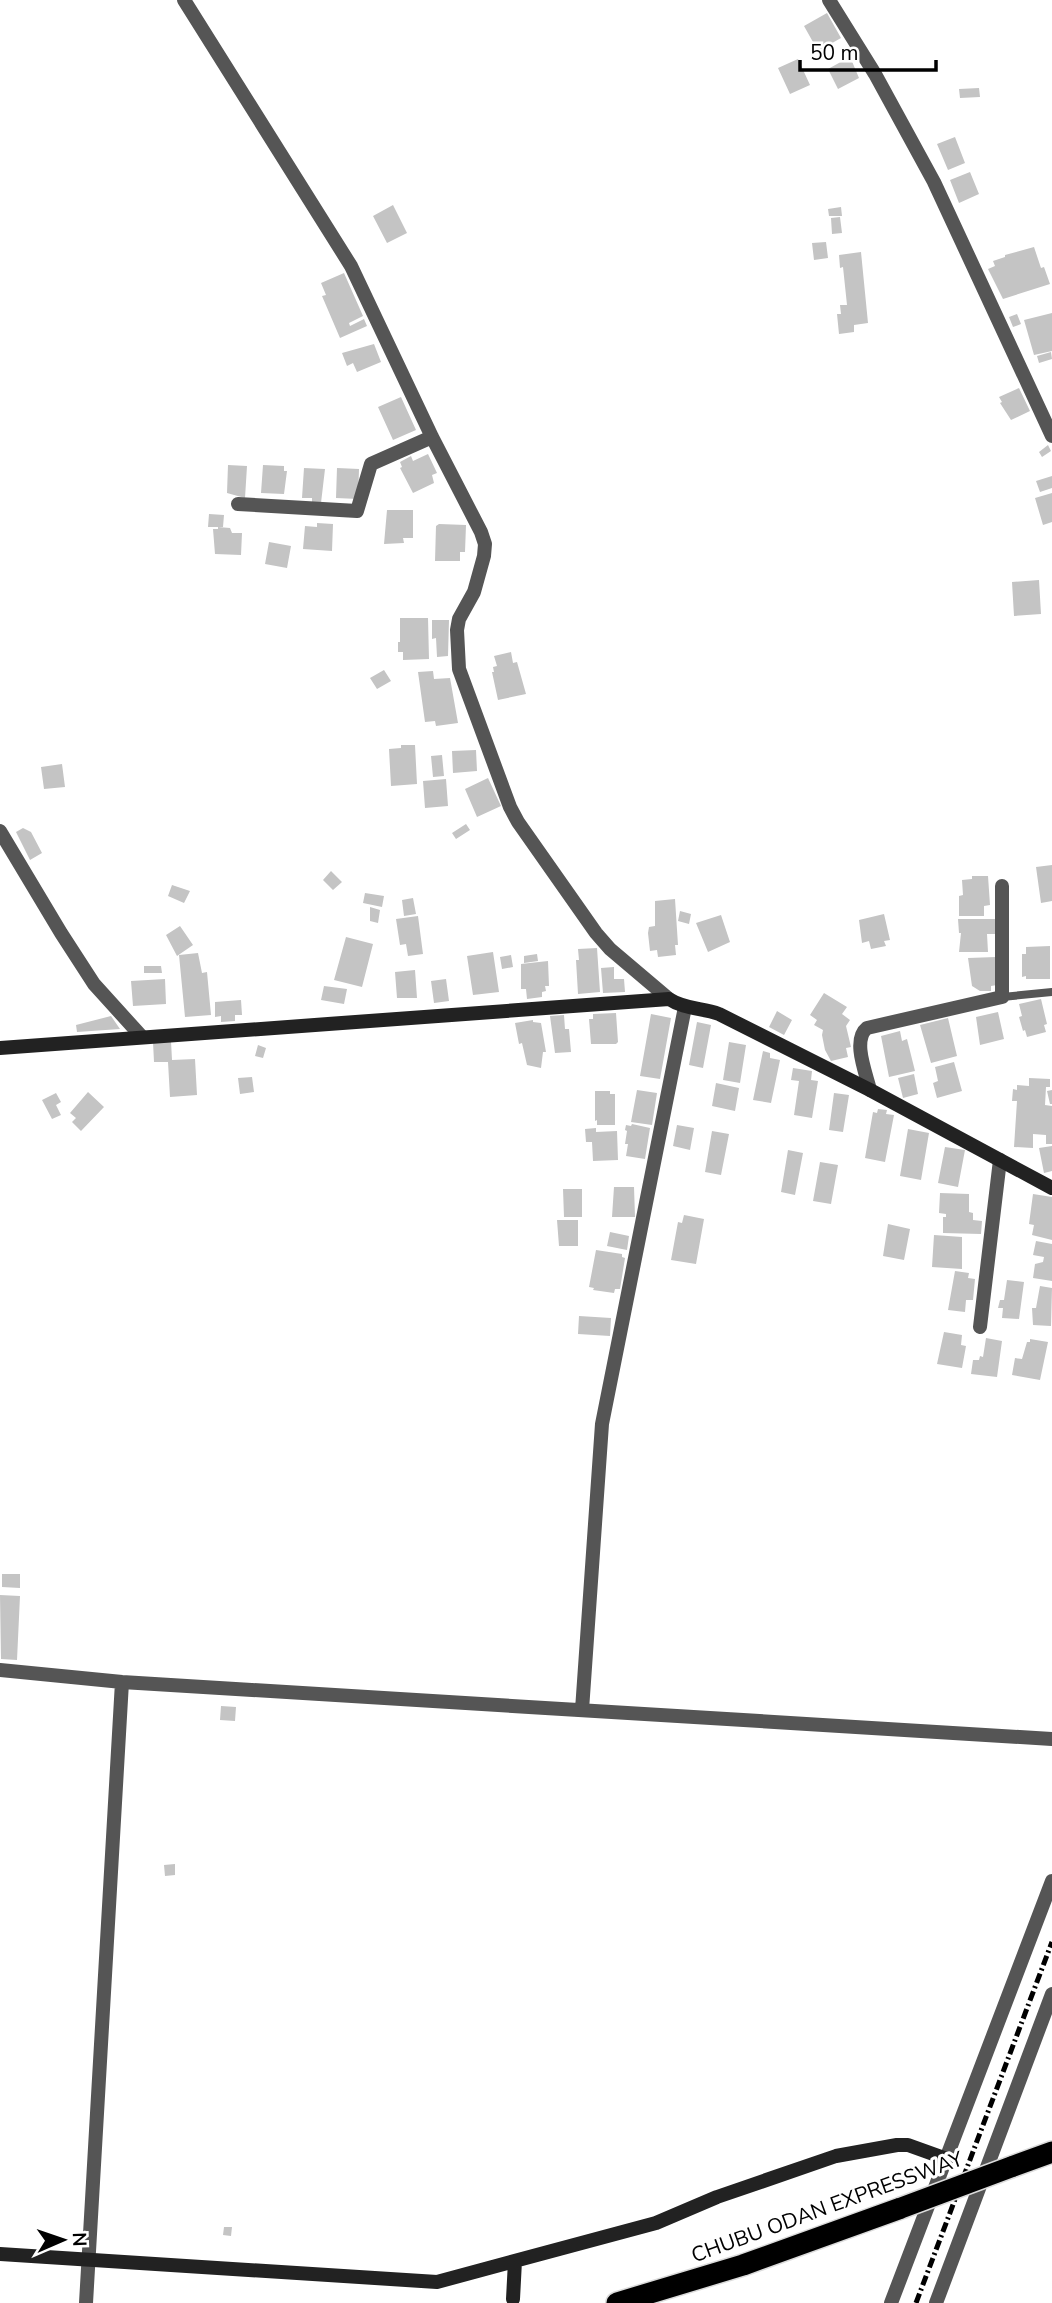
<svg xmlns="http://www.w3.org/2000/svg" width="1052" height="2303" viewBox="0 0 1052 2303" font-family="'Nunito Sans',sans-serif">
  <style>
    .building { fill: #c4c4c4 }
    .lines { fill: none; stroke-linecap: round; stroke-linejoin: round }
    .highway-casing { stroke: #dbdbdb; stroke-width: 24 }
    .lane { stroke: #555; stroke-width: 8 }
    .street { stroke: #555; stroke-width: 14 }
    .secondary { stroke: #222; stroke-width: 14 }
    .highway { stroke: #000; stroke-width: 21 }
    .rail { stroke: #000; stroke-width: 5; stroke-dasharray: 10 3.5 2 3.5; stroke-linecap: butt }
    .highway-bridge-casing { stroke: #dbdbdb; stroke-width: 24; stroke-linecap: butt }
    .highway-bridge { stroke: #000; stroke-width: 21 }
    .labels { text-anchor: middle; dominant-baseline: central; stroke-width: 6; stroke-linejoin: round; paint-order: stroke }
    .street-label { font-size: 21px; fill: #000; stroke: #fff }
  </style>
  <rect width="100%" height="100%" fill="#fff"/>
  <path class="building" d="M827 13 841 38 818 51 804 26Z
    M848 58 851 59 859 78 838 89 828 69Z
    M798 59 810 85 790 94 778 68Z
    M979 88 980 97 960 98 959 89Z
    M955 137 965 163 948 170 937 144Z
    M970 172 979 194 959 203 950 180Z
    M393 205 407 233 387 243 373 216Z
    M841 207 842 216H829L828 209Z
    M840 217 842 233 832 234 831 218Z
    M826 242 828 258 814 260 812 243Z
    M1034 247 1041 268 1044 267 1050 284 1003 299 988 269 995 266 993 261 1005 257V255Z
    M861 252 868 323 854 325V332L839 334 837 314H841L840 305H847L843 267 840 268 839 255Z
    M344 273 363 316 349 323 350 326 364 319 367 326 340 338 322 296 326 295 321 283Z
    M1052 313V351L1034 355 1024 320Z
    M1017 314 1021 324 1013 327 1009 317Z
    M374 344 381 362 357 372 353 363 347 366 342 353Z
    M1051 352 1052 359 1039 363 1037 356Z
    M1019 388 1030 411 1011 420 1000 403 1002 402 999 397Z
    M401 397 416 430 393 440 378 407Z
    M1048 445 1051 451 1042 457 1039 452Z
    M428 454 437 473 432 475 434 483 413 493 400 468 402 467 400 462 411 456 413 461Z
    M228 465 247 466 245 498 227 493Z
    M263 465 284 466V471H287L284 494 261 493Z
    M304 468 325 469 321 503 312 502V498H302Z
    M337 468 359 469 358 499 336 498Z
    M1052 476V488L1040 492 1036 481Z
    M1052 493V522L1043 525 1035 498Z
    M387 510H413V538H403L404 543 384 544Z
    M209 514 224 515 223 527H208Z
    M317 523 333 524 332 551 303 549 305 526 317 527Z
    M439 524 466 525 465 552H460V561H435L436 526Z
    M218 527 230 528 232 533H242L241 555 215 554 213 529H218Z
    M269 542 291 546 287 568 265 564Z
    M1039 580 1041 614 1014 616 1012 582Z
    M400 618H428L429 659 403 660V652H398V642H400Z
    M432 620H449L448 656 437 657 436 638 432 639Z
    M511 652 513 663 517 662 526 694 498 700 492 672H494L493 667 497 666 494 656Z
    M384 670 391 681 377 689 370 678Z
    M433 671 434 679 450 678 458 723 436 726 435 721 425 722 418 672Z
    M401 745H415L417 784 391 786 389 749 401 748Z
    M476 750 477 771 453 773 452 751Z
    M442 755 444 776 433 777 431 756Z
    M62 764 65 787 44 789 41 767Z
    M488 778 501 806 477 817 465 789Z
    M446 779 448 806 425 808 423 781Z
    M466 824 470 830 456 839 452 833Z
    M23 828 31 832 42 853 30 860 16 832Z
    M1052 865V901L1041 903 1036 867Z
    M331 871 342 882 333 890 323 880Z
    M972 876H988L990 905 984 906V916H959V896L963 895 962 880 972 879Z
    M172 885 190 891 184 903 168 896Z
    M365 893 384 896 382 907 363 903Z
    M413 898 416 914 404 916 402 900Z
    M675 899 678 945H675L676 955 658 957 657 950 650 951 648 933 649 927 655 926V901Z
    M370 907 380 910 378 923 370 921Z
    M680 911 691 914 689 924 678 921Z
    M884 914 890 940 884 941 886 946 871 949 869 941 862 943 859 920Z
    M721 915 730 942 708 952 696 923Z
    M418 916 423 954 408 956 406 944 400 945 396 919Z
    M958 919H996V934H987L988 952H959L961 933H959Z
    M180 926 193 945 177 956 166 935Z
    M346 937 373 944 362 987 334 980Z
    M1050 946V979H1026V976L1022 977V954H1026V947Z
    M597 948 600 992 578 994 576 960H579L578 949Z
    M493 952 499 992 473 995 467 956Z
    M198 953 202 973 207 972 211 1015 185 1017 179 955Z
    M537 954 538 961 524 963V956Z
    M511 955 513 967 502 969 500 957Z
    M996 957 997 985 991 986V991H980L972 986 968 958Z
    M548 961 549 986H545L546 991 542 992V997L527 999 526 989H521V964Z
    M144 966H161L162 973H144Z
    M614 967V979H624L625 992 603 993 601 968Z
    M415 970 417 998H397L395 972Z
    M165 979 166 1004 133 1006 131 981Z
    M446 979 449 1001 434 1003 431 981Z
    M324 986 347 989 344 1004 321 1000Z
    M824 993 847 1007 842 1014 850 1020 846 1026 851 1047 846 1048 848 1057 831 1061 825 1050 822 1035 823 1030 814 1025 817 1020 810 1015Z
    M1041 999 1047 1024 1044 1025 1046 1032 1027 1037 1025 1030 1023 1031 1019 1017 1022 1016 1019 1004Z
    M241 1000 242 1015H235V1021L221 1022V1016L215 1017V1002Z
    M777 1011 792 1020 784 1035 769 1027Z
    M998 1012 1004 1039 980 1045 976 1017Z
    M616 1013 618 1042 616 1044H591L589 1019H593V1014Z
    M651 1014 671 1018 660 1079 640 1076Z
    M564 1015 565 1029H569L571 1052 555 1053 550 1016Z
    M111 1016 120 1029 77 1032 76 1025Z
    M948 1018 957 1056 931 1063 920 1025Z
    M533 1020V1022L541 1023 546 1052H543L541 1068 527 1065 522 1043 519 1044 515 1023Z
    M697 1022 711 1025 703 1068 689 1065Z
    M900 1031 902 1041 907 1039 915 1071 889 1077 881 1036Z
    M171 1041 172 1060 195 1059 197 1095 170 1097 168 1062H154L153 1042Z
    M729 1042 746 1045 740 1083 723 1080Z
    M258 1045 266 1048 263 1058 255 1056Z
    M763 1051 770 1053V1058L780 1060 771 1103 753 1100Z
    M954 1062 962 1091 937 1098 933 1083 938 1081 935 1067Z
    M793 1068 812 1071 811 1080 818 1081 812 1118 794 1115 799 1081 791 1080Z
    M914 1074 918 1094 903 1098 898 1078Z
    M252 1077 254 1092 240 1094 238 1078Z
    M1029 1078 1050 1079V1087H1046L1045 1105 1052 1106V1144H1046V1135L1033 1134V1148L1014 1147 1017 1101H1012L1013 1089 1017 1090V1085L1029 1086Z
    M716 1083 739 1088 735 1111 712 1106Z
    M637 1090 657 1093 652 1125 631 1122Z
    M1052 1090V1104H1050L1047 1091Z
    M595 1091H610V1094H615V1125H597V1120L595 1121Z
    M88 1092 104 1107 81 1131 72 1122 76 1118 70 1113Z
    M56 1093 61 1102 56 1105 61 1115 52 1119 42 1100Z
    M834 1093 849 1095 843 1132 829 1130Z
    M878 1109 887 1110 886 1114 894 1115 885 1162 865 1158 873 1112 877 1113Z
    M632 1124 650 1128 645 1159 626 1156 628 1144H625L627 1131 625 1130 626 1125 631 1126Z
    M677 1125 694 1128 690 1150 673 1146Z
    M596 1128V1132L617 1131 618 1160 593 1161 592 1142H586L585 1129Z
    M908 1129 929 1133 921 1180 900 1176Z
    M712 1131 729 1134 721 1175 705 1172Z
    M1052 1146V1171L1044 1173 1039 1148Z
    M945 1147 965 1150 958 1187 938 1183Z
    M788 1150 803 1153 795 1195 781 1192Z
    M820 1162 838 1165 831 1204 813 1201Z
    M614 1187H634L635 1217H612Z
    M563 1189H582V1217H564Z
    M940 1193 969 1194V1212L973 1213V1220L982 1221 981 1234 943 1233V1217H946V1214L939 1213Z
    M1033 1194 1052 1197V1240L1032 1235 1034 1225 1029 1224Z
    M684 1215 704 1219 696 1264 671 1260 678 1222 682 1223Z
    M557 1220H578V1246H559Z
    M888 1224 910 1229 904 1260 883 1256Z
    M610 1232 629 1236 627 1250 607 1246Z
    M934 1235 962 1237V1269L932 1267Z
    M1036 1241 1052 1244V1281L1033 1278 1035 1264 1043 1262 1044 1257 1033 1255Z
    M596 1250 622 1254V1257L625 1258 620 1289H615L614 1293 593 1290 594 1288 589 1287Z
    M955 1271 969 1273 968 1278 975 1279 973 1300H966L965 1312 948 1310Z
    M1007 1280 1024 1282 1019 1319 1002 1318 1003 1308H998L1000 1300H1004Z
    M1040 1286 1052 1288 1051 1326 1033 1325 1032 1308H1036Z
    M579 1316 611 1318 610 1336 578 1334Z
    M944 1332 962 1335 961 1345 966 1346 962 1368 937 1364Z
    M986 1338 1002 1341 997 1377 971 1374 973 1360H979L980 1356 983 1357Z
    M1030 1339 1048 1342 1040 1380 1012 1375 1015 1358 1022 1359 1027 1342H1030Z
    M2 1574H20V1588L2 1587Z
    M0 1595 20 1596 17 1660 1 1659Z
    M221 1706 236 1707 235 1721 220 1720Z
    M175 1864V1875L165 1876 164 1865Z
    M224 2227H232L231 2236 223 2235Z"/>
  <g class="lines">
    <g class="highway-casing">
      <path id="highway" d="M1011 2167 1052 2152
        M617 2303 743 2265 901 2208"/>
    </g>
    <path class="lane" d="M1002 997 1052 992"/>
    <path class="street" d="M184 0 351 266 432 437 481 532 485 544 484 556 474 592 459 619 457 630 459 669 510 807 518 822 596 933 610 949 669 999
      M829 0 875 74 934 182 1052 436
      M238 504 357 511 371 464 432 437
      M0 831 61 933 94 984 142 1037
      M870 1090C866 1073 852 1040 867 1028L1002 997V886
      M980 1327 1000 1160
      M0 1670 122 1682 1052 1739
      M582 1710 602 1424 685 1007
      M86 2303 122 1682
      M891 2303 1052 1881
      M936 2303 1052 1994"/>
    <path class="secondary" d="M0 1048 669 999C684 1009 702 1008 719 1014L870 1090 1052 1188
      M0 2254 437 2282 656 2223 717 2197 836 2156 897 2145H908L947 2159
      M513 2299 515 2261"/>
    <use href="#highway" class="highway"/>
    <path class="rail" d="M916 2303 1052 1942"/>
    <g class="highway-bridge-casing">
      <path id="highway-bridge" d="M901 2208 1011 2167"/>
    </g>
    <use href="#highway-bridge" class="highway-bridge"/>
  </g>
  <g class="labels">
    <g class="street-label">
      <text transform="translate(827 2207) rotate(-20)">CHUBU ODAN EXPRESSWAY</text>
    </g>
  </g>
  <g transform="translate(63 2240) rotate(88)" stroke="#ffffff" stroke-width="5" paint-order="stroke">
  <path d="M0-5L12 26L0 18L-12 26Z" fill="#000000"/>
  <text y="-10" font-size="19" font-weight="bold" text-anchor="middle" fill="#000000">N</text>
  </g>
  <path d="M800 60v10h136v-10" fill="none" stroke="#000000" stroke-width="3.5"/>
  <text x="810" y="60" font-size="21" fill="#000000" stroke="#ffffff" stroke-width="5" paint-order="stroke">50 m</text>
</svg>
